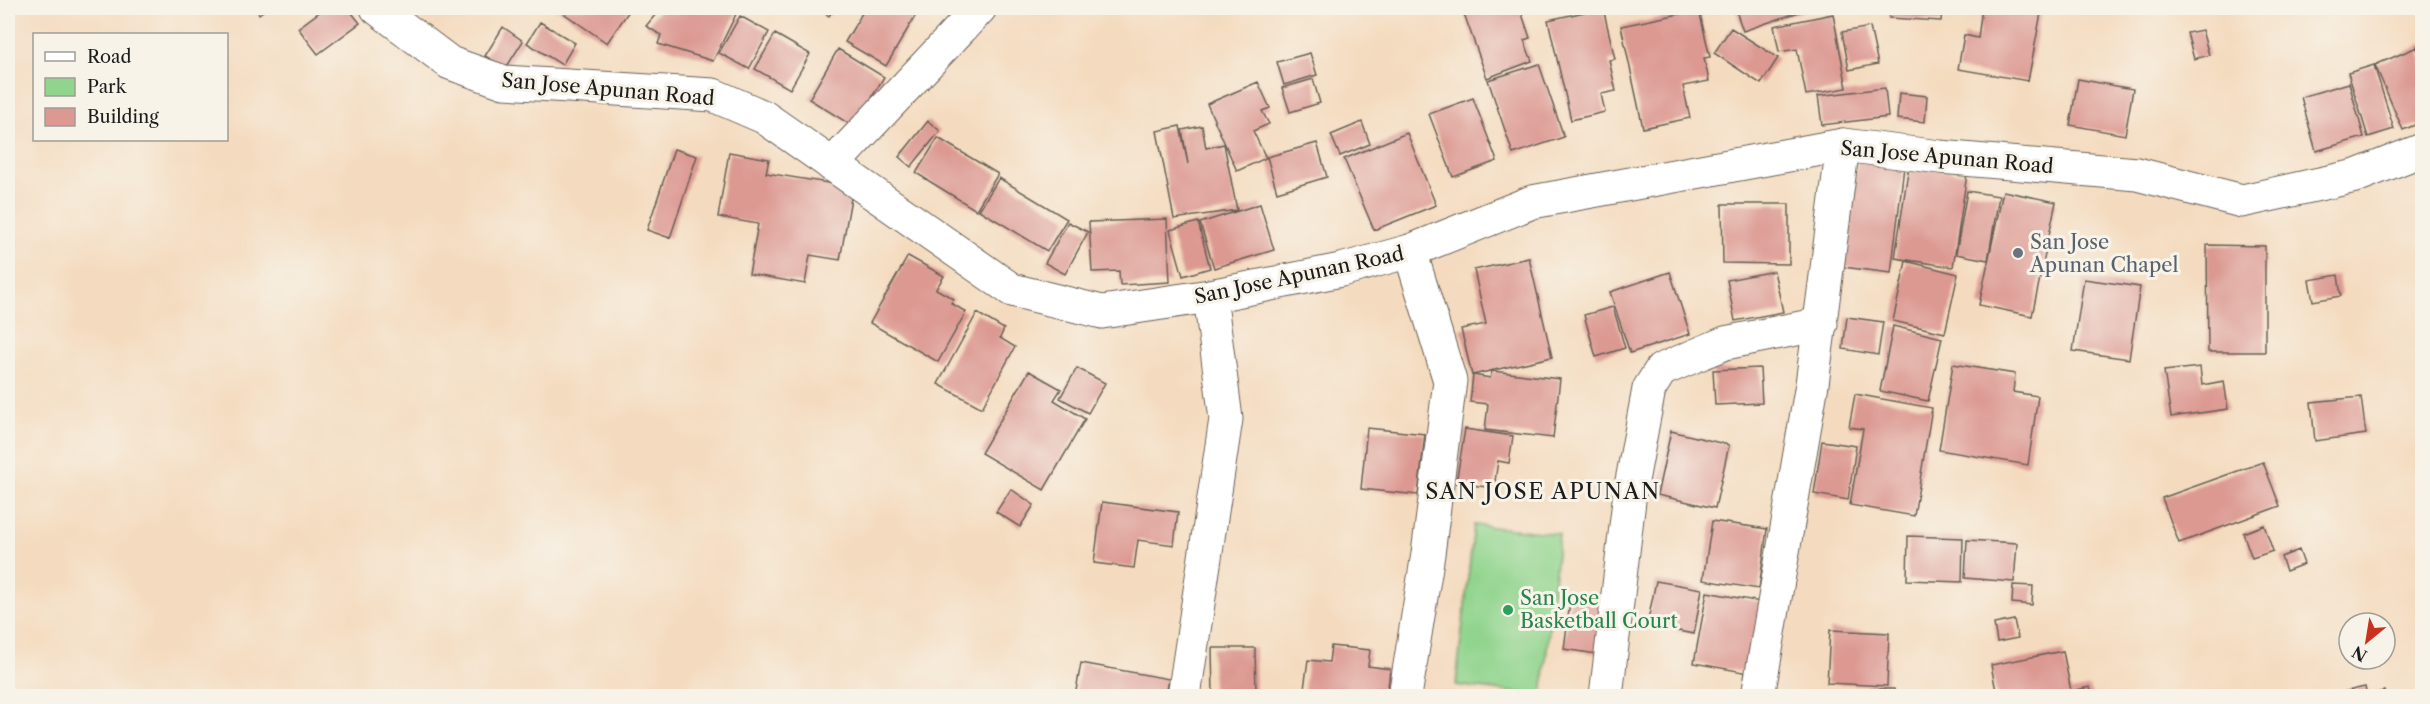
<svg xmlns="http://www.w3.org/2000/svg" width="2430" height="704" viewBox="0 0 2430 704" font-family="'Libre Caslon Text',serif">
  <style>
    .green { fill: #90d48d; stroke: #567854; stroke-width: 1.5 }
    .building { fill: #dc9992 }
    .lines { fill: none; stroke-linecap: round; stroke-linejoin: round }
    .street-casing { stroke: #685f55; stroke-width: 35 }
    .secondary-casing { stroke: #685f55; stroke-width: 35 }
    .street { stroke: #fff; stroke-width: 33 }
    .secondary { stroke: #fff; stroke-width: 33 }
    .worship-dot { fill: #6b7280; stroke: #f7f3e8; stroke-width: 2 }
    .leisure-dot { fill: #2e9e5b; stroke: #f7f3e8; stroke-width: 2 }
    .labels { text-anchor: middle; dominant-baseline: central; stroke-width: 6; stroke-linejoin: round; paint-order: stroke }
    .street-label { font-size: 20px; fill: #1c1c1c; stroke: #f7f3e8 }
    .worship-label { font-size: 20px; fill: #5b616d; stroke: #f7f3e8; text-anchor: start }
    .leisure-label { font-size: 20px; fill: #27864d; stroke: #f7f3e8; text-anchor: start }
    .quarter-label { font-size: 22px; letter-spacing: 1.5px; fill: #1c1c1c; stroke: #f7f3e8 }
  </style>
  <rect width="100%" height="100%" fill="#f7f3e8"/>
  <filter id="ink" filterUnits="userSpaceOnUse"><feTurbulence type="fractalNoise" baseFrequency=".0167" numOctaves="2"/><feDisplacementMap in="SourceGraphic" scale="12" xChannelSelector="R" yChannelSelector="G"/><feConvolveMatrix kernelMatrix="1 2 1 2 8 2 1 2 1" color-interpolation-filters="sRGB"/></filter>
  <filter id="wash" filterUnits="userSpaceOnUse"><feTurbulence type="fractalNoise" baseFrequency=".008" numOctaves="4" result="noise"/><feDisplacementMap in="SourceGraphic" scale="24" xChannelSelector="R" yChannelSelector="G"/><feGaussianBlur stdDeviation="1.35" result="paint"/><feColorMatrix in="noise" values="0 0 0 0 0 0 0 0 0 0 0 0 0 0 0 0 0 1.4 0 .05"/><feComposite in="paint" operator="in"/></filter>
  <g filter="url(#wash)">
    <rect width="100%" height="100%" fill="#f4dbbf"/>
    <path class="green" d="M1474 525 1559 534 1542 696 1456 685Z"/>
    <g id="blocks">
      <path class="building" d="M255 8H267L259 14Z
        M325 8H348L360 23 318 54 298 28Z
        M556 8H631L607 43Z
        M661 8H739L713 61 658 44 661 35 646 26Z
        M817 8H834L829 16Z
        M865 8H920L886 66 845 42Z
        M1462 8H1520L1530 38 1524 40 1532 61 1487 78Z
        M1603 8 1615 59 1609 60 1616 91 1601 94 1605 112 1571 120 1548 20Z
        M1735 8H1811L1743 31Z
        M1890 8H1942L1941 21 1889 18Z
        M1982 8 1992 10 1993 8H2042L2028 81 1958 69 1964 35 1978 38Z
        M1699 10 1710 57 1704 58 1709 81 1683 86 1690 118 1643 128 1621 26Z
        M1833 14 1847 88 1806 95 1797 49 1779 52 1774 26Z
        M740 16 769 32 749 69 719 53Z
        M540 22 575 43 562 65 527 43Z
        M503 27 523 41 506 68 485 56Z
        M1870 27 1878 64 1849 70 1842 32Z
        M1731 28 1778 58 1761 84 1714 53Z
        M2202 30 2209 55 2194 59 2187 33Z
        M775 34 810 54 790 89 755 69Z
        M2422 43V56L2417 46Z
        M2417 47 2422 60V122L2403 130 2375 65Z
        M838 49 884 77 854 127 809 99Z
        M1310 53 1317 75 1284 85 1277 62Z
        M1539 64 1564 137 1513 154 1488 80Z
        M2374 65 2394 129 2368 137 2348 73Z
        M1313 79 1320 103 1290 112 1282 88Z
        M2078 79 2133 89 2125 135 2070 125Z
        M1258 82 1270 108 1262 111 1269 124 1253 131 1266 158 1237 171 1207 104Z
        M2349 83 2364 137 2316 151 2301 97Z
        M1885 88 1888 117 1822 125 1818 96Z
        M1899 93 1927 96 1925 122 1897 119Z
        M1473 98 1497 161 1453 177 1429 114Z
        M928 121 940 131 911 167 899 157Z
        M1362 122 1370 144 1340 156 1331 135Z
        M1180 126 1188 164 1182 130 1202 126 1206 148 1224 144 1237 210 1174 219 1157 131Z
        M1407 133 1436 205 1374 230 1344 159Z
        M938 138 998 174 976 210 916 173Z
        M1317 143 1327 177 1277 192 1267 157Z
        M674 149 697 156 670 238 647 230Z
        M729 152 769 159 766 173 853 187 840 260 810 255 805 284 749 274 758 224 718 217Z
        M1857 161 1904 167 1891 273 1843 267Z
        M1909 165 1967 174 1953 267 1895 258Z
        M999 178 1067 219 1047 251 979 210Z
        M1967 191 1999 196 1988 260 1956 254Z
        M2003 191 2056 202 2032 316 1979 305Z
        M1260 204 1274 250 1214 268 1200 223Z
        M1722 204H1789V264L1723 263Z
        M1167 219 1170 282 1120 285 1119 271 1092 272 1089 222Z
        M1068 222 1088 232 1065 274 1045 263Z
        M1198 222 1210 268 1183 276 1170 230Z
        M2207 245 2265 246V352H2208Z
        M908 256 944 276 936 289 954 299 951 303 966 312 938 362 870 323Z
        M1529 258 1552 357 1472 375 1461 329 1486 324 1474 270Z
        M1906 261 1958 274 1945 333 1893 321Z
        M1774 271 1783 312 1735 321 1727 280Z
        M1670 272 1690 334 1630 353 1610 292Z
        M2338 275 2341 296 2313 301 2309 280Z
        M2084 279 2140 287 2129 359 2073 351Z
        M1613 307 1625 348 1596 357 1584 315Z
        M977 313 1004 329 1000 338 1015 347 982 408 938 384Z
        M1847 317 1883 322 1878 355 1843 349Z
        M1893 326 1942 338 1928 401 1880 391Z
        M1953 364 2015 374 2013 392 2038 396 2028 465 1939 450Z
        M2200 367 2202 385 2224 381 2228 409 2171 417 2164 371Z
        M1077 368 1105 383 1088 413 1060 398Z
        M1760 368 1762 403 1715 405 1713 370Z
        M1029 371 1061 389 1054 400 1085 419 1044 490 981 453Z
        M1492 371 1560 379 1553 438 1485 430 1488 404 1470 402 1473 375 1490 378Z
        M2422 391V407H2421L2419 392Z
        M1855 394 1932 408 1914 516 1850 505 1863 429 1849 427Z
        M2361 397 2366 434 2315 441 2311 402Z
        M1367 428 1425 434 1418 495 1361 489Z
        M1465 429 1513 436 1509 463 1498 461 1494 488 1456 483Z
        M1671 431 1729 445 1715 508 1657 495Z
        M1822 441 1856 446 1848 500 1814 494Z
        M2263 462 2280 506 2179 543 2162 498Z
        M1011 489 1034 505 1020 527 996 512Z
        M1102 502 1178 512 1174 545 1138 540 1134 568 1094 563Z
        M1712 521 1767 529 1759 589 1703 580Z
        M2264 525 2273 551 2252 558 2243 533Z
        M1908 536 1963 538 1962 582 1907 580Z
        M1967 540 2017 543 2014 582 1965 578Z
        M2299 550 2304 564 2286 571 2281 557Z
        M1656 581 1702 589 1694 634 1647 625Z
        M2013 585 2033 586 2032 605 2012 603Z
        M1707 592 1761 602 1748 673 1694 663Z
        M1571 594 1610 599 1603 655 1564 649Z
        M2014 620 2018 638 1997 642 1994 624Z
        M1830 630 1889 633 1887 686 1827 683Z
        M1331 646 1370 650 1368 666 1390 669 1387 696H1303L1308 660 1329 662Z
        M1212 648H1255L1256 695 1213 696Z
        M2063 651 2071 691 2090 687 2092 696H1997L1991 665Z
        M1081 663 1169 679 1166 696H1075Z
        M2365 687 2367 695 2385 691 2386 696H2335L2334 694Z
        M1866 689H1894V696H1866Z
        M1804 694H1860L1861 696H1804Z"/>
    </g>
  </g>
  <g filter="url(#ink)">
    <use href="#blocks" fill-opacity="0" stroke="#685f55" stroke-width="1.5"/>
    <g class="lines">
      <g class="street-casing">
        <path id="street" d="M832 165 980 8
          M1184 696 1226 419 1210 296
          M1405 696 1428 554 1450 381 1410 251
          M1606 696 1630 492 1649 389 1661 370 1725 343 1821 324
          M1758 696 1812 384 1843 145"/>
      </g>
      <g class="secondary-casing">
        <path id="secondary" d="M377 8 450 63 504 82 713 95 764 117 1012 290 1102 312 1210 296 1341 270 1410 251 1532 202 1843 145 1940 157 2137 174 2242 201 2356 176 2422 150"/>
      </g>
      <use href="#street" class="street"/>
      <use href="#secondary" class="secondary"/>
    </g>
  </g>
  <circle class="worship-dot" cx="2018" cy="253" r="6"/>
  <circle class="leisure-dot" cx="1508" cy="610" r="6"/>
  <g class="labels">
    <g class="street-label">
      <text transform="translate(608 89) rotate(5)">San Jose Apunan Road</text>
      <text transform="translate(1947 157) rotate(5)">San Jose Apunan Road</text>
      <text transform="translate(1299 275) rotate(-12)">San Jose Apunan Road</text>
    </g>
    <g class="worship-label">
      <text x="2030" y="242">San Jose<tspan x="2030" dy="23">Apunan Chapel</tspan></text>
    </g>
    <g class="leisure-label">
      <text x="1520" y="598">San Jose<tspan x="1520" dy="23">Basketball Court</tspan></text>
    </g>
    <g class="quarter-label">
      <text x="1543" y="491">SAN JOSE APUNAN</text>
    </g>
  </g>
  <rect width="2430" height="704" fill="none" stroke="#f7f3e8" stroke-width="30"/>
  <rect x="33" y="33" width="195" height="108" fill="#f7f3e8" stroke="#9f9d96" stroke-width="1.5"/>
  <rect x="45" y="52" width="30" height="9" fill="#ffffff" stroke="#9f9d96" stroke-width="1.5"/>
  <text x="87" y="63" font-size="18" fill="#1c1c1c">Road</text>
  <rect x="45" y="78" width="30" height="18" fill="#90d48d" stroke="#9f9d96" stroke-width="1.5"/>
  <text x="87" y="93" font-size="18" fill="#1c1c1c">Park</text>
  <rect x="45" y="108" width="30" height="18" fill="#dc9992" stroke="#9f9d96" stroke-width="1.5"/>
  <text x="87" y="123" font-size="18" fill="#1c1c1c">Building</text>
  <g transform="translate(2367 641) rotate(210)"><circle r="28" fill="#f7f3e8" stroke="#9f9d96" stroke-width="1.5"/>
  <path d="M0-4.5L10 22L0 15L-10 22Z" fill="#c8321e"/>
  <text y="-9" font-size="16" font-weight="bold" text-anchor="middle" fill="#1c1c1c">N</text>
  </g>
</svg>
